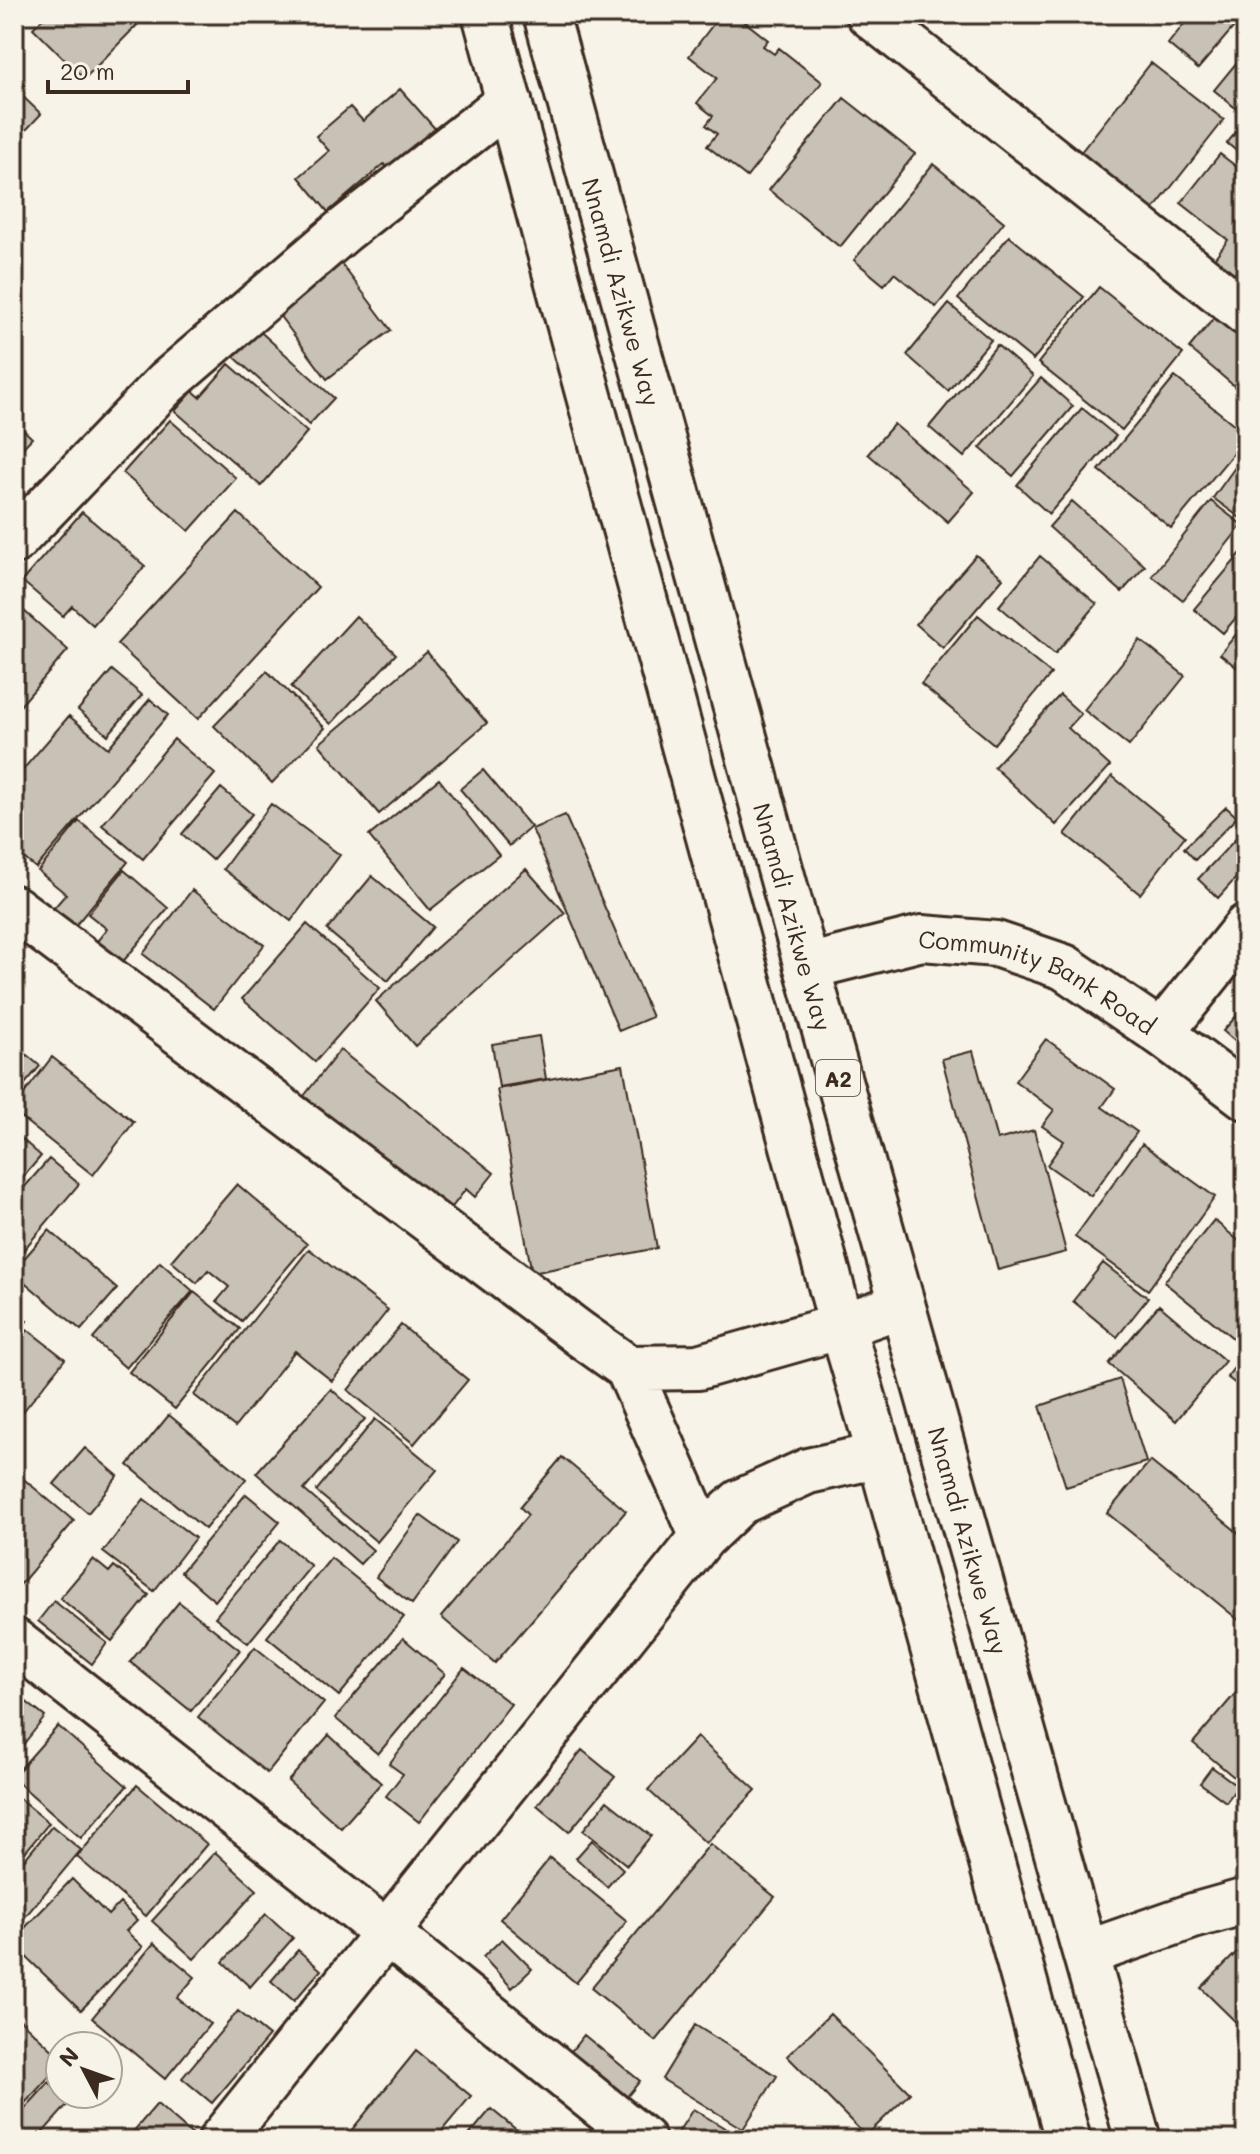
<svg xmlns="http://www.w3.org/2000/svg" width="1260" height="2154" viewBox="0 0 1260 2154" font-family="Mali,sans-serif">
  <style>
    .building { fill: #c8c1b6; stroke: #3b2a1e; stroke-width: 2 }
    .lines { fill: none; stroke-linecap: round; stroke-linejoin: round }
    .street-casing { stroke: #3b2a1e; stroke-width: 50 }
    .secondary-casing { stroke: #3b2a1e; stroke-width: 50 }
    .highway-casing { stroke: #3b2a1e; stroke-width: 50 }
    .street { stroke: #f7f3e8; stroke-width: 44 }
    .secondary { stroke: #f7f3e8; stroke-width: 44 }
    .highway { stroke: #f7f3e8; stroke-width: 44 }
    .labels { text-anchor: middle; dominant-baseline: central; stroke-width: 6; stroke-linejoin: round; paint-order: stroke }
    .shield { fill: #f7f3e8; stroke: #73665b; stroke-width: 2 }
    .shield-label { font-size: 22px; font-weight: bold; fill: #3b2a1e }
    .street-label { font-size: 24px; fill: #3b2a1e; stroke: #f7f3e8 }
  </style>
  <rect width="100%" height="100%" fill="#f7f3e8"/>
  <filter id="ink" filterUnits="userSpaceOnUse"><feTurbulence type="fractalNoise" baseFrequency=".0125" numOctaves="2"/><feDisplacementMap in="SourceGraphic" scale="16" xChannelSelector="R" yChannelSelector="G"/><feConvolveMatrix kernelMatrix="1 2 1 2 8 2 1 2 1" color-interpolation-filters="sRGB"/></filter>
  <g filter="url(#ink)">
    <path class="building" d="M47 14H148L84 79 33 28Z
      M721 14H735L768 40 763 46 774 54 779 48 822 82 747 177 707 146 717 134 706 125 713 116 697 103 717 78 689 56Z
      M1192 14H1245L1198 69 1168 44Z
      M1246 51V103L1239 111 1214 90Z
      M1151 63 1224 120 1150 214 1077 157Z
      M14 88 41 114 14 143Z
      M400 89 438 132 392 172 384 164 328 212 299 177 329 151 316 136 350 107 363 121Z
      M844 98 915 154 840 247 769 190Z
      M1246 120V159L1227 143Z
      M1220 154 1246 174V275L1241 282 1213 260 1228 240 1181 203Z
      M933 164 1004 222 936 307 894 273 884 285 854 260Z
      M1009 236 1084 297 1033 360 958 299Z
      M337 258 391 330 327 379 276 311Z
      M1099 287 1183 354 1122 430 1038 363Z
      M949 304 991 340 948 391 907 355Z
      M1224 306 1246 324V396L1189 348Z
      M254 326 334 398 309 425 230 353Z
      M997 345 1033 376 964 457 929 427Z
      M229 364 307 432 261 486 175 411 193 391 200 397Z
      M1175 377 1246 434V438L1171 528 1099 470Z
      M1041 378 1073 406 1013 476 980 448Z
      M1082 408 1116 436 1049 514 1017 485Z
      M170 420 236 478 189 531 123 473Z
      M14 421 32 438 14 457Z
      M894 424 974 492 948 522 868 454Z
      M1246 452V522L1213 498Z
      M1072 501 1145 566 1122 592 1049 527Z
      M1211 501 1242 525 1183 600 1152 576Z
      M82 512 145 566 93 625 72 606 63 616 22 581Z
      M238 513 318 587 198 719 117 644Z
      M1246 547V606L1223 633 1194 609Z
      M976 555 1003 578 943 648 916 624Z
      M1040 556 1097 604 1055 654 999 606Z
      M14 602 68 650 14 713Z
      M978 615 1051 674 994 744 921 684Z
      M356 616 396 654 331 724 291 687Z
      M1246 622V675L1220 654Z
      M1140 640 1185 676 1129 746 1084 710Z
      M427 652 487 723 379 814 319 744Z
      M112 670 142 695 108 735 78 710Z
      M267 671 325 728 272 783 214 726Z
      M1060 695 1081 714 1068 728 1110 766 1056 825 994 767Z
      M150 699 168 715 36 868 14 850V780L69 716 108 748Z
      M174 739 215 774 143 859 102 825Z
      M483 770 531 827 509 846 460 789Z
      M1112 776 1185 836 1140 894 1065 834Z
      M439 779 499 855 430 910 369 836Z
      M221 788 252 814 212 860 182 834Z
      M271 804 340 855 291 921 223 869Z
      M1226 807 1237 817 1195 860 1184 848Z
      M565 815 652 1017 619 1031 532 829Z
      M79 821 128 862 75 926 53 909 66 894 38 871Z
      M1245 829 1246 867 1218 898 1198 879Z
      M526 869 565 913 415 1046 376 1001Z
      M124 870 168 908 115 971 90 950 107 929 88 914Z
      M372 876 433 927 388 981 327 930Z
      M192 890 264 945 214 1009 143 954Z
      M307 924 380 988 315 1062 242 999Z
      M1240 1012 1246 1017V1051L1223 1031Z
      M539 1036 546 1079 499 1087 492 1044Z
      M1046 1039 1115 1089 1102 1107 1137 1132 1091 1196 1047 1165 1064 1141 1042 1126 1054 1110 1015 1081Z
      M14 1044 40 1066 14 1097Z
      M340 1050 494 1173 475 1197 466 1189 449 1211 304 1096Z
      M973 1051 997 1140 1034 1130 1066 1252 998 1270 942 1059Z
      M52 1057 134 1122 93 1175 14 1112V1107Z
      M623 1065 657 1248 532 1273 497 1089Z
      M14 1132 41 1156 14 1188Z
      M1142 1144 1215 1197 1148 1290 1075 1237Z
      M49 1159 79 1184 16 1259 14 1257V1199Z
      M237 1184 307 1244 242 1321 217 1301 229 1287 208 1270 197 1283 171 1261Z
      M1214 1220 1246 1247V1335L1239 1343 1164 1282Z
      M49 1230 117 1289 81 1330 14 1273V1270Z
      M309 1249 388 1310 332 1381 295 1351 235 1427 194 1395Z
      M160 1262 193 1291 126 1368 93 1339Z
      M1103 1263 1148 1298 1117 1337 1073 1301Z
      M194 1292 240 1329 175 1409 129 1372Z
      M1159 1305 1225 1361 1176 1421 1109 1364Z
      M14 1311 27 1321 14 1338Z
      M401 1325 468 1380 414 1444 348 1390Z
      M28 1330 65 1359 14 1423V1348Z
      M1246 1352V1392L1227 1377Z
      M1120 1379 1146 1462 1066 1487 1040 1406Z
      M331 1389 365 1419 304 1490 373 1550 360 1564 256 1473Z
      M169 1415 246 1479 205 1529 128 1465Z
      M375 1419 437 1470 377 1542 316 1491Z
      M85 1448 118 1476 88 1513 54 1484Z
      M562 1457 626 1511 495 1663 441 1617 528 1515 520 1507Z
      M1150 1461 1246 1539V1626L1107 1513Z
      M14 1471 74 1521 14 1592Z
      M246 1494 280 1522 215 1601 181 1572Z
      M144 1499 195 1538 154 1591 103 1552Z
      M420 1515 457 1542 412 1604 376 1577Z
      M280 1540 311 1566 248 1643 215 1617Z
      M331 1558 404 1617 339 1696 267 1637Z
      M93 1559 109 1572 114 1566 149 1595 112 1641 60 1598Z
      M54 1601 107 1643 92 1664 38 1621Z
      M179 1602 240 1650 191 1711 130 1662Z
      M403 1638 445 1674 378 1754 335 1718Z
      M255 1647 324 1703 267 1773 198 1717Z
      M464 1668 511 1704 419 1822 386 1796 403 1774 389 1764Z
      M1246 1681V1787L1193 1743Z
      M14 1692 45 1717 15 1755 14 1753Z
      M58 1726 127 1786 81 1838 14 1779V1776Z
      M329 1735 381 1783 341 1828 288 1781Z
      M697 1737 756 1790 706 1843 648 1790Z
      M582 1750 615 1777 569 1832 537 1805Z
      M1212 1767 1238 1786 1226 1802 1200 1783Z
      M137 1785 207 1844 146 1916 77 1857Z
      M14 1794 49 1823 14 1866Z
      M607 1801 651 1836 627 1865 583 1830Z
      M52 1826 81 1850 14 1930V1872Z
      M592 1840 623 1869 607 1887 576 1858Z
      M710 1844 775 1897 656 2041 591 1988Z
      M215 1852 257 1890 194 1959 152 1921Z
      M550 1858 627 1921 576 1983 500 1919Z
      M72 1879 108 1915 120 1903 137 1920 126 1931 143 1947 81 2010 14 1945V1939Z
      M266 1914 293 1938 250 1987 223 1962Z
      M502 1939 532 1969 512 1988 483 1957Z
      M154 1943 195 1977 177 1998 210 2024 165 2079 92 2018Z
      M1246 1943V2032L1201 1988Z
      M298 1950 321 1970 294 2001 271 1981Z
      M238 2011 269 2036 212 2103 182 2078Z
      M14 2014 60 2057V2065L14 2115Z
      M830 2014 910 2093 866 2136 787 2056Z
      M695 2025 777 2076 743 2129 662 2079Z
      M584 2035 640 2081 617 2109 561 2064Z
      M416 2051 471 2096 434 2140H360L350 2132Z
      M1246 2069V2090L1236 2079Z
      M49 2082 60 2092V2094L71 2101 36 2140H14V2121Z
      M157 2104 195 2137 193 2140H126Z
      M491 2109 529 2140H465Z
      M693 2109 733 2133 728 2140H673Z"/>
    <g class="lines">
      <g class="street-casing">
        <path id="street" d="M869 14 1246 313
          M14 541 166 383 343 231 509 101
          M14 908 580 1334 628 1368 698 1367 842 1326 902 1305
          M1161 1033 1246 927
          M628 1368 703 1537
          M14 1641 387 1933 643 2140
          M1087 1953 1193 1916 1246 1901
          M221 2140 703 1537 740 1502 808 1471 880 1455"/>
      </g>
      <g class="secondary-casing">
        <g id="secondary">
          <path id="s1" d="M807 967 922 938 996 944 1064 967 1161 1033 1246 1097"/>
        </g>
      </g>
      <g class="highway-casing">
        <g id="highway">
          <path d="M485 14 842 1326 880 1455 1068 2140"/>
          <path id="s2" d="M546 14 807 967 1138 2140"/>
        </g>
      </g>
      <use href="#street" class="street"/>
      <use href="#secondary" class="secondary"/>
      <use href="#highway" class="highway"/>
    </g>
  </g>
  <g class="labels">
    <rect class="shield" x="816" y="1060" width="44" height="36" rx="6"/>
    <g class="shield-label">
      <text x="838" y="1078">A2</text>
    </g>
    <g class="street-label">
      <text stroke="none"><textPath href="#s2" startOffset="288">Nnamdi Azikwe Way</textPath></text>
      <text stroke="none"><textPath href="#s2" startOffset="936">Nnamdi Azikwe Way</textPath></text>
      <text stroke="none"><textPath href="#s1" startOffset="244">Community Bank Road</textPath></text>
      <text stroke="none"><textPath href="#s2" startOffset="1584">Nnamdi Azikwe Way</textPath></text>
    </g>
  </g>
  <rect width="1260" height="2154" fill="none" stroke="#f7f3e8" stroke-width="48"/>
  <rect x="24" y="24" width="1212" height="2106" fill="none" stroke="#3b2a1e" stroke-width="3" filter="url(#ink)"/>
  <g transform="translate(84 2070) rotate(311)"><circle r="38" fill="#f7f3e8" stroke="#aca397" stroke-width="2"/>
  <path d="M0-6L14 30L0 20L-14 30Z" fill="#3b2a1e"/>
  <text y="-12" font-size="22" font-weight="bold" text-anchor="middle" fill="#3b2a1e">N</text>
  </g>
  <path d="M48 80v12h140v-12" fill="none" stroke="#3b2a1e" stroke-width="4"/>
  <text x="60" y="80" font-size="24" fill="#3b2a1e" stroke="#f7f3e8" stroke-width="6" paint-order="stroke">20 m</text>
</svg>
